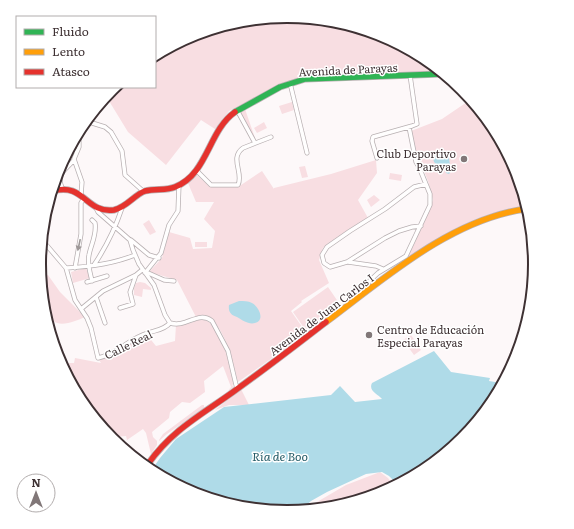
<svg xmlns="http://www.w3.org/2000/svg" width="574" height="529" viewBox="0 0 574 529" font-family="Literata,serif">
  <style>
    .green { fill: #f8dee2 }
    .water { fill: #afdbe8 }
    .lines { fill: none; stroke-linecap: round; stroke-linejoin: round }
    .street-casing { stroke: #b8b0b2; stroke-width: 5 }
    .fast-casing { stroke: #b8b0b2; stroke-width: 7 }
    .slow-casing { stroke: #b8b0b2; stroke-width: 7 }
    .jam-casing { stroke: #b8b0b2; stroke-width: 7 }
    .street { stroke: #fffefe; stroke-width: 3.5 }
    .fast { stroke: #30b455; stroke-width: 5.5 }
    .slow { stroke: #ff9f0a; stroke-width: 5.5 }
    .jam { stroke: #e5322d; stroke-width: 5.5 }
    .oneway { fill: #9e9898 }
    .poi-dot { fill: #817778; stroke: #fff; stroke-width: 1.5 }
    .labels { text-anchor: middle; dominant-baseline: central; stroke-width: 3; stroke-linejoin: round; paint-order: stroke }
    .street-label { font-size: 11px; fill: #3e3133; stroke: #fff }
    .poi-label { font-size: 11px; fill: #3e3133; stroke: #fff; text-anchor: end }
    .water-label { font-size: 12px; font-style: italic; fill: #255c68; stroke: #fff }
    .rim { fill: none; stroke: #3e3133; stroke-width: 2 }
  </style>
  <rect width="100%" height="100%" fill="#fdf8f9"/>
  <path class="green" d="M287 16 382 35 437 72 305 75 229 111 215 129 201 120 166 165 128 132 106 96 114 87H155V60L192 35Z
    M470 100 517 170 524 207C475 213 447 233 407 259L426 218 433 200 428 181 415 148 411 131 442 119Z
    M292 102 294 110 282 114 279 106Z
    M245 109 256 141 240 111Z
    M264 122 267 128 257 133 254 128Z
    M376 160 377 173 358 200 368 218 323 248 319 260 329 283 301 301 302 302 291 311 307 334 238 382C233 363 224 320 203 315L196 317 177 280 149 272 162 258 169 232 190 238 193 249 212 248 215 231 204 219 214 202H196L188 183 197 175 209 186 238 187 262 171 274 189V188L331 174Z
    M305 166 308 177 302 178 299 167Z
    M390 173 402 175 401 181 389 179Z
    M374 195 380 200 371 207 367 200Z
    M149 220 156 232 150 235 143 224Z
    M195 242H207V247H195Z
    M86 268 90 278 73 283 71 272Z
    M40 271 48 275 60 292 85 317C76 321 60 328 52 320L50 322Z
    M140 282 145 283 151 288V290L143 289 142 297 134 295V288L136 283Z
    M328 287 341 306 306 331 293 312Z
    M202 318 212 324 226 352 234 384 232 385 234 387 228 391 231 387 223 366 204 381 205 392 190 403 182 402 170 412 169 418 152 432 153 437 157 441V445L151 454 146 433 143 429 127 440 126 436 115 437 108 435 57 359 56 354 64 356 66 363H74L75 358 101 363 99 360C116 353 130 342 147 335L156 346 175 341 176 325 191 323Z
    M411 335 421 350 414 355 403 340Z
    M241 389 249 405H229L215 410Z
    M202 405H204V408L167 434 159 441V440L163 434Z
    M380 472 388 478 394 486 382 494 305 509 346 485Z"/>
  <path class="water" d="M448 152 451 171 449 174 446 173 445 169 438 166 434 162 433 158 436 155Z
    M239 301C244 301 248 301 252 303 258 306 266 320 255 323 249 325 242 320 237 317 231 315 228 312 229 305Z
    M434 351 451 372 490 378 489 381 501 383 463 440 397 484 389 476 382 472 366 474 327 492 311 501 301 510 287 513 192 494 153 468 160 458 176 439 224 407 331 395 340 386 355 402 382 399C378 394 368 391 372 383Z"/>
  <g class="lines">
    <g class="street-casing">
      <path id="street" d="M290 83 307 153
        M237 110 255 143
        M89 122 105 127 111 132 122 151 125 175 143 191
        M79 137V147L74 159 82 182 81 195
        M71 149 77 152
        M377 158 372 141 373 137 412 126 417 124 410 75
        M197 171 211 185H238C244 173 229 158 243 148L271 137
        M62 188C56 173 65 171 74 160
        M96 208 98 212 130 240 133 250 139 264 154 285 165 315 170 323
        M421 226 412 227 399 231 385 238 347 262 330 267 324 263 322 255 327 247 350 231 385 209 414 187 426 184
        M131 240 149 255 159 258
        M43 241 66 268 75 300 87 318 91 328 98 358C117 354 130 338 148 333 156 330 164 330 170 323
        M348 262 376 266 383 269
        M94 265C106 247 115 229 122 208
        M66 268C89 267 113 264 135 255
        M75 268 81 234V203L84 198
        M146 272 164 280 174 281
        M145 273 161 253 169 225 178 211 179 185
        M92 281C90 272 87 264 89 255 91 244 97 235 95 223L92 220
        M87 282 107 276
        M361 296 360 292 361 289 378 273 406 256 430 205V194L419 167 416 162 409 127
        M96 297 105 323
        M120 308 133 304 130 292 136 275
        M81 309 103 291 136 275 142 270
        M170 323C187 328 198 310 212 321L228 351 237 389"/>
    </g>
    <g class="fast-casing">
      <path id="fast" d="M235 112 280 87 305 79 441 74"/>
    </g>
    <g class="slow-casing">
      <path id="slow" d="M326 322C385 278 450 220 525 209"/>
    </g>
    <g class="jam-casing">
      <path id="jam" d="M53 191C84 182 86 214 114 210 127 207 134 195 145 191 155 188 166 191 175 187 208 174 208 131 235 112
        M148 464C172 430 201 415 233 392 265 369 295 346 326 322"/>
    </g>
    <use href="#street" class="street"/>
    <use href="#fast" class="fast"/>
    <use href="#slow" class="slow"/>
    <use href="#jam" class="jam"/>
  </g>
  <defs><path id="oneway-solid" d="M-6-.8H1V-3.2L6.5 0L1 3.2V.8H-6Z"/></defs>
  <use class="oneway" href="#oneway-solid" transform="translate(79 245) rotate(102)"/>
  <g class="poi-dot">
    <circle cx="464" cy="159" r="4"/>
    <circle cx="369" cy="335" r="4"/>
  </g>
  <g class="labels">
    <g class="street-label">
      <text transform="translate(348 69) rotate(-3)">Avenida de Parayas</text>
      <text transform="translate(321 314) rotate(-37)">Avenida de Juan Carlos I</text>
      <text transform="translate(128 344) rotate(-26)">Calle Real</text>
    </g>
    <g class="poi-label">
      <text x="456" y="153">Club Deportivo<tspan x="456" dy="13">Parayas</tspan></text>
      <text x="377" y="329" text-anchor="start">Centro de Educación<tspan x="377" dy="13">Especial Parayas</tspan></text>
    </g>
    <g class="water-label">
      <text x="280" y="456">Ría de Boo</text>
    </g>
  </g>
  <path d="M0 0H574V529H0ZM46 264a241 241 0 1 1 482 0a241 241 0 1 1-482 0Z" fill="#fff" fill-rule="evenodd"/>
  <path class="rim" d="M46 264a241 241 0 1 1 482 0a241 241 0 1 1-482 0Z"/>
  <rect x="16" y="16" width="140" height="72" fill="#ffffff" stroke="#b2adad"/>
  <rect x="24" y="29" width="20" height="6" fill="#30b455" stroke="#b2adad"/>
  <text x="52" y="36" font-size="12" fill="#3e3133">Fluido</text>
  <rect x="24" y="49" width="20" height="6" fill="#ff9f0a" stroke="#b2adad"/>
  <text x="52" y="56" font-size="12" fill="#3e3133">Lento</text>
  <rect x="24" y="69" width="20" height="6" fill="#e5322d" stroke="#b2adad"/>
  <text x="52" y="76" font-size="12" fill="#3e3133">Atasco</text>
  <g transform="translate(36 493)"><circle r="19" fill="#ffffff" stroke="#b2adad"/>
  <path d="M0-3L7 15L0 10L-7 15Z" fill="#817778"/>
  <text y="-6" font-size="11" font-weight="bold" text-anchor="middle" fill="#3e3133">N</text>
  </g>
</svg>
